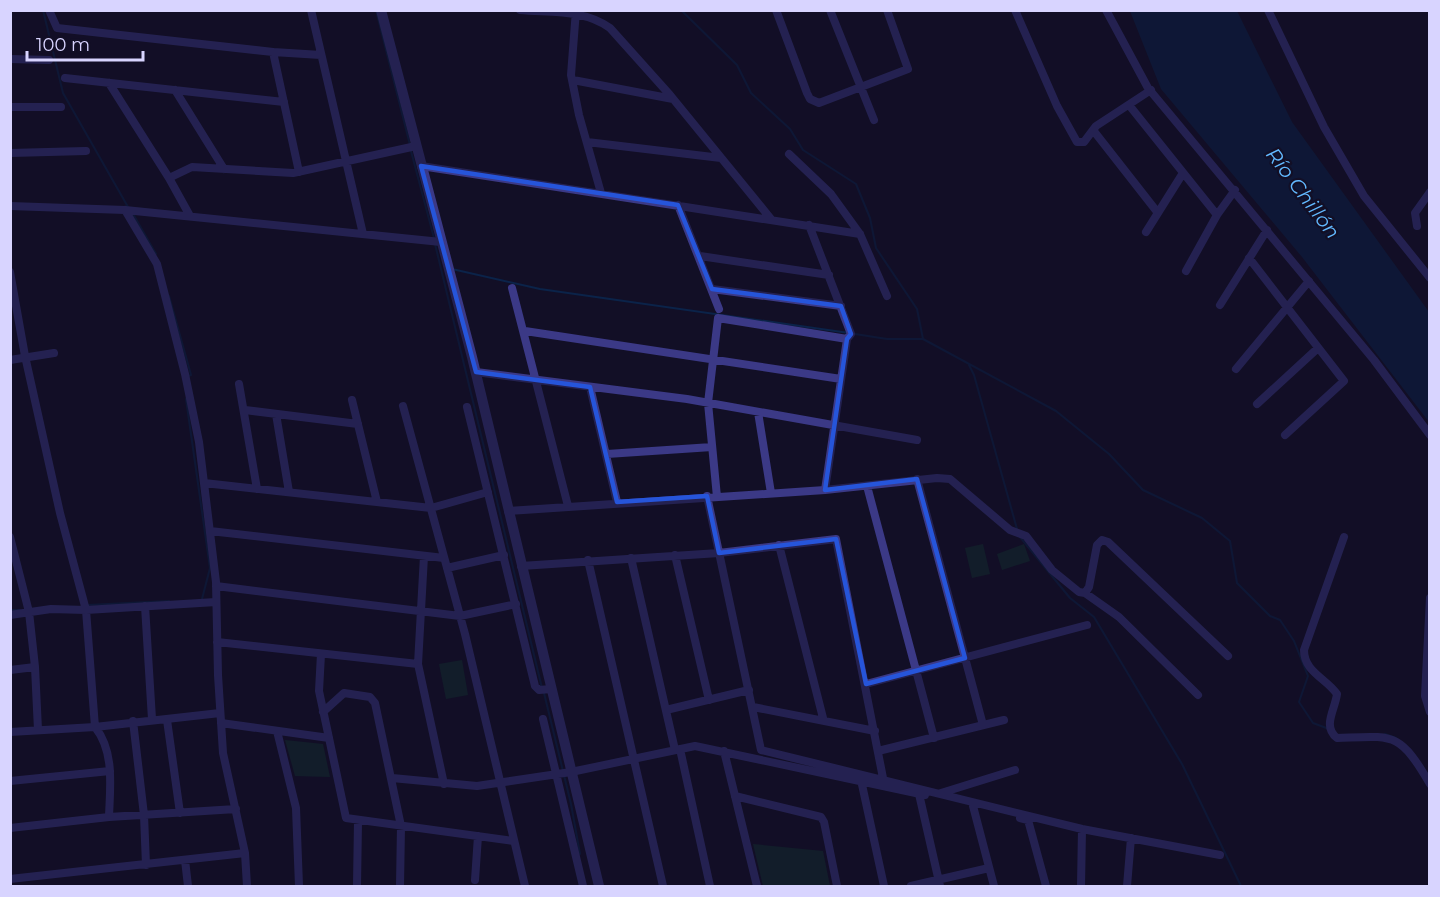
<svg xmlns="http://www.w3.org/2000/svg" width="1440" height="897" viewBox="0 0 1440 897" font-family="Montserrat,sans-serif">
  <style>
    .green { fill: #12302f }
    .water { fill: #0b2349 }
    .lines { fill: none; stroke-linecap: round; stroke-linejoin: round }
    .stream { stroke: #0b2349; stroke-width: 2 }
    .minor { stroke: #3b3986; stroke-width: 8 }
    .tertiary { stroke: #3b3986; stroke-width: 10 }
    .marked { fill: none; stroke: #2655da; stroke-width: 4.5; stroke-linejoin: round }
    .labels { text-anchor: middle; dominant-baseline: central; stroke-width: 4.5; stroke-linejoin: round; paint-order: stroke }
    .water-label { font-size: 20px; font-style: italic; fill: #62b9ff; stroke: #120f26 }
  </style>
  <rect width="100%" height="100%" fill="#120f26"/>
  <path class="green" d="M983 544 990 574 972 578 965 548Z
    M1024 544 1030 561 1002 570 997 554Z
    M462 660 468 695 446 699 439 664Z
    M285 740 323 744 330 777 295 776Z
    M753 844 823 851 830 886H763Z"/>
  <path class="water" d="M1130 11H1237L1292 122 1429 312V422L1302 257 1161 89Z"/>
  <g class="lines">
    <path class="stream" d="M43 10 63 93 128 207
      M376 10 410 145
      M681 10 737 65 751 93 790 129 803 150 856 184 870 218 876 248 917 309 923 339
      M411 151 434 238
      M133 214 156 254
      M435 244 542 688
      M452 269 540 289 849 333
      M169 296 191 375 188 376
      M855 334 887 339H923L1056 411 1109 454 1143 490 1202 518 1230 541 1237 583 1270 616 1280 620 1294 641 1308 676 1299 702 1313 723 1329 729
      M969 365 974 375 1017 529
      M186 399 210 568 202 599
      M1020 537 1070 598 1094 617 1182 764 1241 886
      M88 605 169 601
      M10 610H20
      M544 693 571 804 580 854
      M1385 734 1396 738"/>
    <path class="minor" d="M49 10 57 28 273 52 321 55
      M311 10 363 234
      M520 10C551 13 584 9 610 28L670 95 771 219
      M576 10 571 75 579 115 601 193
      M776 10 807 93 810 99 819 103 908 69 887 10
      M830 10 874 120
      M1015 10 1057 106 1077 142H1084L1096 126 1151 90
      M1106 10 1148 88 1374 360 1430 435
      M1268 10 1324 127 1364 196 1430 278
      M273 52 299 172
      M10 59 49 60
      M65 78 284 102
      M573 80 673 99
      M109 83 169 178 190 216
      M175 90 224 169
      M1129 105 1217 215
      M10 107H61
      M1093 130 1158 213
      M587 142 721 158
      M10 153 86 151
      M789 154 831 194 860 234 887 296
      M421 166 860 234
      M169 178 192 167 293 173 416 146
      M678 205 719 309
      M10 206 125 210 441 242
      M125 210 157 264 185 374 199 442 216 582 218 675 223 753 245 853 247 886
      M809 225 851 334 847 339 825 490
      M1417 226 1415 213 1430 192
      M1146 232 1183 173
      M700 256 829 275
      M1249 258 1344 381 1285 435
      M1186 271 1217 215 1235 190
      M10 272 25 356 60 513 86 610 95 727C115 752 110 787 109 817
      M512 288 568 506
      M712 289 841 306
      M1220 305 1267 230
      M525 331 841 379
      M10 360 54 353
      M1236 369 1309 281
      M476 372 687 399 917 440
      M239 384 257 489
      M590 387 617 502
      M352 400 377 502
      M1257 404 1318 348
      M403 406 465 634 525 886
      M467 407 535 686 539 690 551 689
      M245 410 358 424
      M758 412 771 493
      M276 414 289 492
      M607 454 712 447
      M917 479 983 725
      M204 483 431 508 488 492
      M867 486 934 738
      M707 496 761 750 1082 829 1220 855
      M717 497 708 403 718 318 847 339
      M508 511 825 490 937 478 950 479 1010 530 1026 536 1052 570 1079 592 1085 593 1089 587 1097 545 1102 540 1108 542 1228 656
      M210 531 444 558
      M10 537 29 612 35 667 38 730
      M1344 537 1304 650C1304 672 1326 678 1337 694 1335 710 1322 726 1337 738 1394 736 1399 731 1430 784
      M779 545 823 718
      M675 555 709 700
      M424 556 418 664 444 784
      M631 558 675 750
      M588 560 663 886
      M521 566 719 553 836 539 883 778
      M447 568 504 555
      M216 586 460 616 516 604
      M1085 593 1119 617 1198 695
      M1430 598 1425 696 1430 712
      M145 606 152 719
      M10 615 51 609 86 610 216 602
      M217 642 418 664
      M321 654 319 691 346 818 514 841
      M10 670 35 667
      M866 684 1087 625
      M753 707 875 731
      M666 710 749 690
      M323 712 344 693 370 697 375 703 401 826 400 886
      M543 719 583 886
      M167 720 180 813
      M133 721 144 815 146 865
      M221 723 329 738
      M277 731 296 808 299 886
      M10 732 95 727 220 713
      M680 749 710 886
      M724 751 757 886
      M878 751 1004 720
      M392 778 477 786 571 772 695 746 925 795
      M861 780 884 886
      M10 781 110 771
      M941 793 1015 770
      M919 794 940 886
      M735 796 821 817 824 822 837 886
      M973 806 994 886
      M1020 818 1028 820 1046 886
      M10 828 109 817 236 809
      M185 860 188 886
      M10 879 245 853
      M475 880 478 836
      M357 886 358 821
      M911 886 989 868
      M1081 886 1082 829
      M1127 886 1131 838"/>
    <path class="tertiary" d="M381 10 472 357 599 886"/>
  </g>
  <path d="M0 0H1440V897H0ZM421 166 678 205 712 289 841 306 851 334 847 339 825 490 917 479 965 658 866 684 836 539 719 553 707 496 617 502 590 387 476 372Z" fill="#120f26" fill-opacity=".55" fill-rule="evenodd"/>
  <path class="marked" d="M421 166 678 205 712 289 841 306 851 334 847 339 825 490 917 479 965 658 866 684 836 539 719 553 707 496 617 502 590 387 476 372Z"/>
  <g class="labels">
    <g class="water-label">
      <text transform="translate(1303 193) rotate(53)">Río Chillón</text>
    </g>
  </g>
  <rect width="1440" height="897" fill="none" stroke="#d8d4ff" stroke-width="24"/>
  <path d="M27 51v9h116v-9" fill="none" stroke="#d8d4ff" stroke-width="3"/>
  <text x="36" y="51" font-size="18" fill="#d8d4ff" stroke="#120f26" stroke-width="4.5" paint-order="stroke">100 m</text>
</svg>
